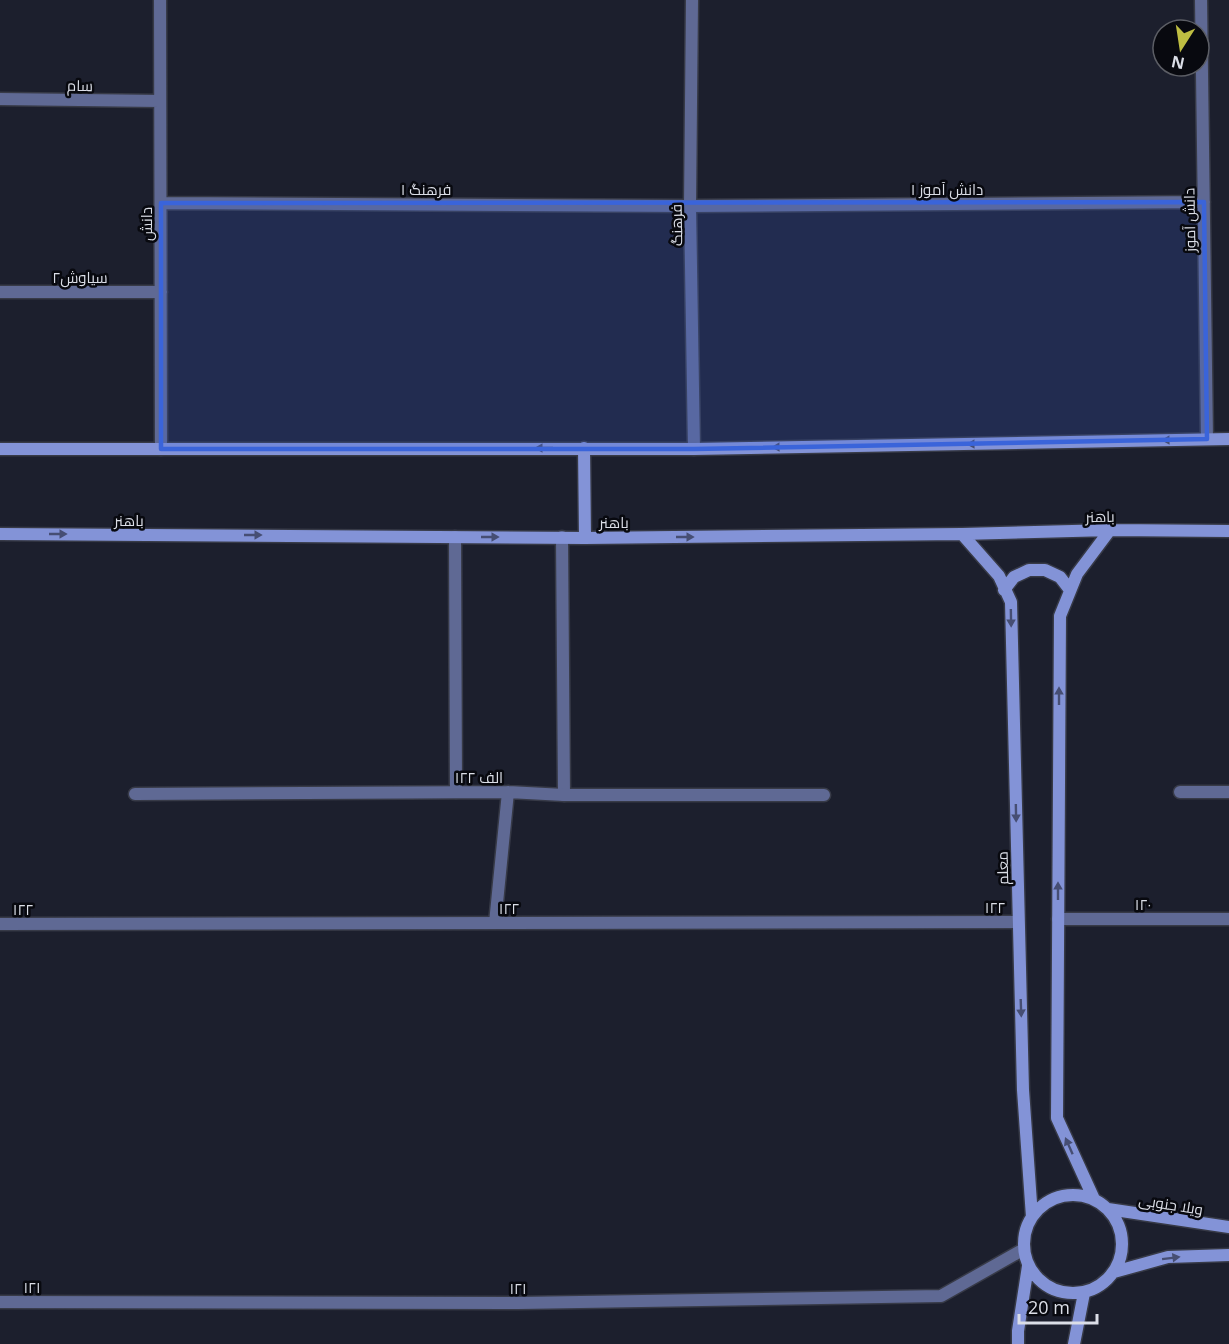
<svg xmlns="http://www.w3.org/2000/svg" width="1229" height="1344" viewBox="0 0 1229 1344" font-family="'Open Sans',Cairo,sans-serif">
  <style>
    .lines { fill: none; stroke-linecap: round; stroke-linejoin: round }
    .lane-casing { stroke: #373a47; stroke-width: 15 }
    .street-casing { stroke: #373a47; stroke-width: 15 }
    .secondary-casing { stroke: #373a47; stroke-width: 15 }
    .lane { stroke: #5f6994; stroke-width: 12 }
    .street { stroke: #5f6994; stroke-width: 12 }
    .secondary { stroke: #8393d7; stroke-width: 12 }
    .oneway { fill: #464e73 }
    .marked { fill: #3a64da; fill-opacity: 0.2; stroke: #3a64da; stroke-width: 4.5; stroke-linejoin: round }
    .labels { text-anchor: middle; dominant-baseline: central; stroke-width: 5; stroke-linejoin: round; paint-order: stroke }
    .street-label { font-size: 15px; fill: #dbdee7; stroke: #08090f }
  </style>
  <rect width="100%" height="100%" fill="#1c1f2d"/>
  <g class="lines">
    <g class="lane-casing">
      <path id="lane" d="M455 537 456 792
        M562 537 564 795"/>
    </g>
    <g class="street-casing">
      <path id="street" d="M160 0 161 449
        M692 0 690 206 694 449
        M1201 0 1207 439
        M0 99 160 101
        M161 203 690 206 1204 202
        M0 292H161
        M1180 792H1229
        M135 794 508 792 564 795H824
        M1058 919H1229
        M495 923 508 792
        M0 924 1018 922
        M0 1302 519 1303 941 1296 1024 1249"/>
    </g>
    <g class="secondary-casing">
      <path id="secondary" d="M584 448 585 538
        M0 449H694L1229 439
        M0 534 585 538 962 534 1110 530 1229 531
        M962 534 999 576 1011 602 1023 1090 1032 1217
        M1004 590 1014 577 1029 570H1045L1060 577 1070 590
        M1024 1244a49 49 0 1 1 98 0a49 49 0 1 1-98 0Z
        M1094 1199 1057 1118 1060 616 1077 574 1110 530
        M1108 1209 1229 1227
        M1114 1272 1168 1257 1229 1255
        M1018 1344V1331L1028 1266
        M1074 1344 1084 1293"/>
    </g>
    <use href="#lane" class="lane"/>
    <use href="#street" class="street"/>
    <use href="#secondary" class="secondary"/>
  </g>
  <defs><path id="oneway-solid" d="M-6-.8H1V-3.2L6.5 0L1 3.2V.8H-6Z" transform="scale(1.5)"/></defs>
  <g class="oneway">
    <use href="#oneway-solid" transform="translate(1171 440) rotate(179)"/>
    <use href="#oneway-solid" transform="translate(976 444) rotate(179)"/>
    <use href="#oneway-solid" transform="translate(781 447) rotate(179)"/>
    <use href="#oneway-solid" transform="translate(544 448) rotate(180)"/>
    <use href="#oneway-solid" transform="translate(58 534)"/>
    <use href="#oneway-solid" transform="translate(253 535)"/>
    <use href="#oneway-solid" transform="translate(490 537)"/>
    <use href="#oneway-solid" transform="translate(685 537)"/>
    <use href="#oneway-solid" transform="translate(1011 618) rotate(89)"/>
    <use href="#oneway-solid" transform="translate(1059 696) rotate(-90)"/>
    <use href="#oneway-solid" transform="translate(1016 813) rotate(89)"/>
    <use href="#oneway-solid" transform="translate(1058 891) rotate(-90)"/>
    <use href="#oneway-solid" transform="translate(1021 1008) rotate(88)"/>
    <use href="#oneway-solid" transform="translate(1069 1146) rotate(-114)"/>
    <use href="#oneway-solid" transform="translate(1171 1258) rotate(-7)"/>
  </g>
  <path class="marked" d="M1204 202 1207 439 694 449H161V203Z"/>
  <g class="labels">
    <g class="street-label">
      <text transform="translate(80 85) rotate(1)">سام</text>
      <text x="426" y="189">فرهنگ ۱</text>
      <text x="947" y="189">دانش آموز ۱</text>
      <text transform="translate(1189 220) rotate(-91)">دانش آموز</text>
      <text transform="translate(146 224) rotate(-90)">دانش</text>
      <text transform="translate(676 225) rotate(-91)">فرهنگ</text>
      <text x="80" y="277">سیاوش۲</text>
      <text transform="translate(1100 516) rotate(-1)">باهنر</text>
      <text x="129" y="520">باهنر</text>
      <text x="614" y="522">باهنر</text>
      <text x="479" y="777">۱۲۲ الف</text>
      <text transform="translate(1002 868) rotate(-91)">معلم</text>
      <text x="1143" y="904">۱۲۰</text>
      <text x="995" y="907">۱۲۲</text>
      <text x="509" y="908">۱۲۲</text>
      <text x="23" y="909">۱۲۲</text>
      <text transform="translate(1171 1204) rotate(9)">ویلا جنوبی</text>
      <text x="32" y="1287">۱۲۱</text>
      <text x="518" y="1288">۱۲۱</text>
    </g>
  </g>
  <g transform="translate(1181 48) rotate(192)"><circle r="28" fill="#08090f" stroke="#5c5e65" stroke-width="1.5"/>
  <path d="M0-4.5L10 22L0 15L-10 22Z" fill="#bfbe42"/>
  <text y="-9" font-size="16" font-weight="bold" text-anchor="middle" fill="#dbdee7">N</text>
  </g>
  <path d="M1019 1314v9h78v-9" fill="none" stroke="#dbdee7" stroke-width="3"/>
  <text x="1028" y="1314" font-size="18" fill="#dbdee7" stroke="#08090f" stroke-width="4.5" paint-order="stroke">20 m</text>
</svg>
